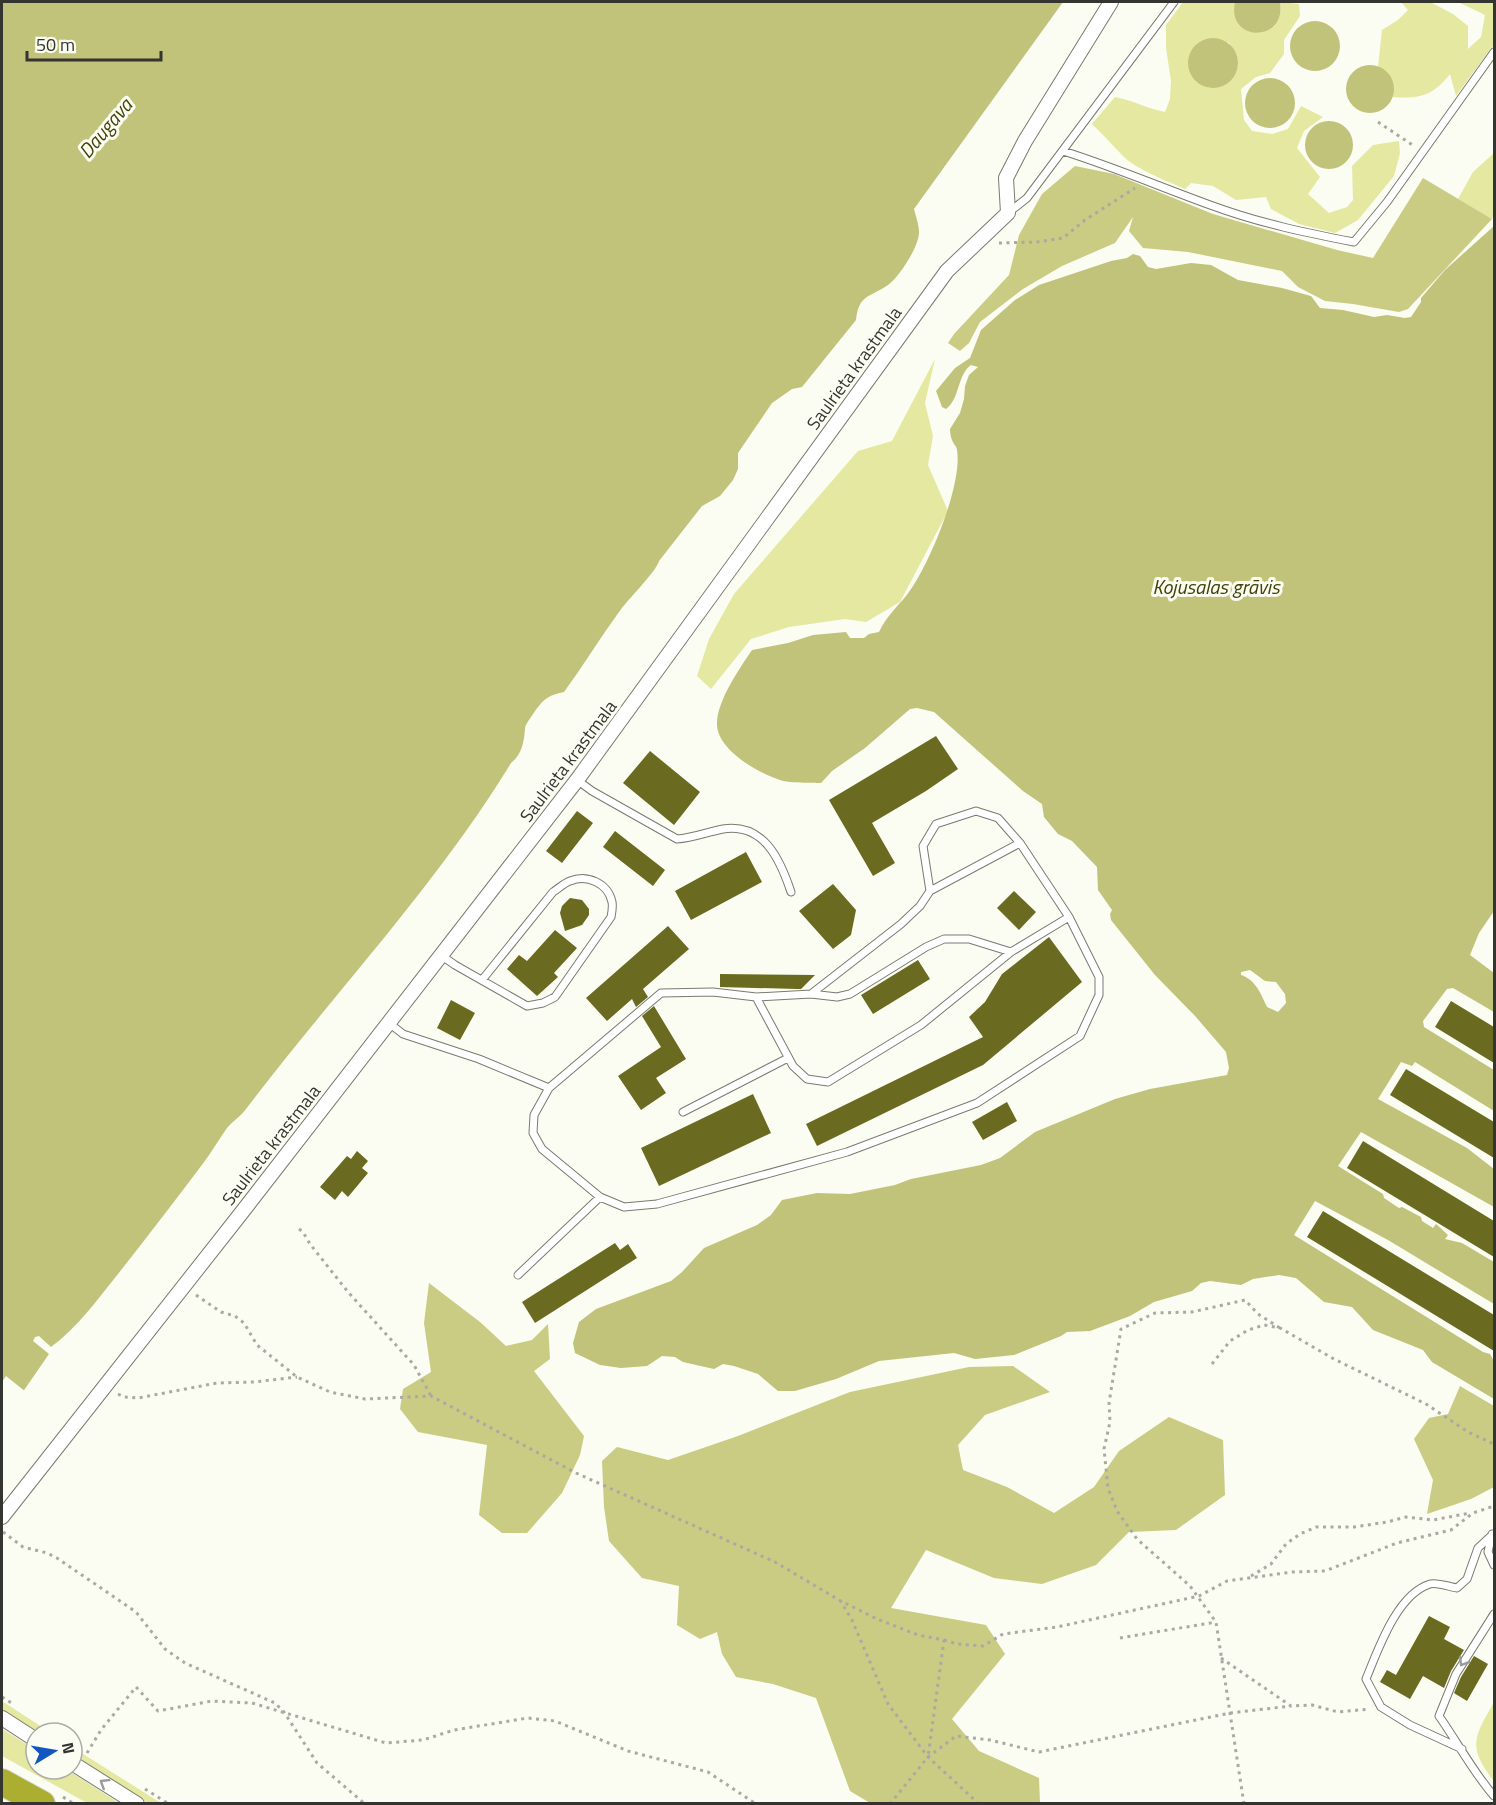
<svg xmlns="http://www.w3.org/2000/svg" width="1496" height="1805" viewBox="0 0 1496 1805" font-family="'Titillium Web',sans-serif">
  <style>
    .green { fill: #e5e8a0; fill-rule: evenodd }
    .forest { fill: #c9cc82 }
    .water { fill: #c0c379; fill-rule: evenodd }
    .pier { fill: #fbfcf2 }
    .building { fill: #6a6b20 }
    .lines { fill: none; stroke-linecap: round; stroke-linejoin: round }
    .lane-casing { stroke: #797a71; stroke-width: 9 }
    .street-casing { stroke: #797a71; stroke-width: 16 }
    .highway-casing { stroke: #dadada; stroke-width: 28 }
    .path { stroke: #aaaaa3; stroke-width: 3; stroke-dasharray: 3 4.5; stroke-linecap: butt }
    .lane { stroke: #fff; stroke-width: 7 }
    .street { stroke: #fff; stroke-width: 14 }
    .highway { stroke: #acae31; stroke-width: 26 }
    .oneway { stroke: #9a9a98 }
    .labels { text-anchor: middle; dominant-baseline: central; stroke-width: 6; stroke-linejoin: round; paint-order: stroke }
    .street-label { font-size: 18px; fill: #343430; stroke: #fbfcf2 }
    .water-label { font-size: 20px; font-style: italic; fill: #424308; stroke: #fbfcf2 }
  </style>
  <rect width="100%" height="100%" fill="#fbfcf2"/>
  <path class="green" d="M1183 2H1235L1239 25C1261 42 1285 28 1280 2L1299 4 1300 16 1284 40V54L1270 73 1256 77 1241 89 1244 120 1252 131 1272 134 1288 129 1301 106 1323 117 1304 131 1297 148 1320 177 1308 194 1329 213 1347 207 1353 200 1352 166 1373 145 1399 141 1400 153 1394 176 1358 220 1335 233 1299 224 1271 209 1266 197 1236 200 1213 186 1191 183 1185 189C1167 181 1135 169 1122 155 1112 145 1103 134 1092 124L1115 97C1133 100 1147 109 1165 112L1170 99 1171 81 1166 48V25ZM1228 42C1236 51 1243 67 1232 78 1227 83 1216 85 1209 88L1195 81Z
    M1401 2H1430L1453 14 1468 26V49L1481 37 1485 15 1458 2H1494V44L1456 96 1450 74C1433 96 1419 99 1392 97L1378 67 1382 30 1398 20 1408 10Z
    M1494 153V215L1492 219 1458 199 1473 172Z
    M935 359 925 403 933 436 928 465 948 511 900 602 866 622 845 619 789 627 751 639 711 689 697 676 709 639 734 594 858 451 892 441Z
    M2 1701 51 1733H37L2 1710Z
    M1494 1702V1781C1466 1746 1475 1736 1494 1702Z
    M2 1729 36 1750V1769H66L119 1803H87L2 1756Z
    M72 1747 161 1803H148L72 1755Z"/>
  <path class="forest" d="M1075 166 1114 174 1213 214 1337 250 1373 258 1423 178 1492 219 1408 309 1399 312 1353 304 1325 301 1298 287 1282 271 1188 252 1143 248 1129 231 1133 217 1115 243 1062 266 1023 289 980 322 969 343 960 351 948 343 954 334 1009 275 1019 235 1042 194Z
    M429 1283 480 1322 506 1346 532 1340 548 1324 550 1359 534 1371 584 1436 580 1455 562 1493 527 1533H502L479 1515 487 1445 418 1432 400 1409 403 1389 431 1372 424 1323Z
    M1013 1366 1050 1392 985 1415 958 1445 963 1470 1007 1487 1054 1513 1094 1487 1119 1451 1169 1417 1223 1440 1225 1495 1176 1530 1129 1532 1096 1565 1042 1584 994 1578 926 1550 891 1608 986 1625 1005 1654 952 1719 979 1751 1039 1778 1040 1803H870L850 1791 816 1698 773 1684 736 1677 722 1654 717 1632 700 1639 677 1625 679 1586 642 1578 609 1541 604 1507 602 1461 617 1447 668 1460 738 1436 850 1392 969 1367Z
    M1460 1386 1494 1406V1487L1471 1499 1427 1514 1433 1480 1414 1439 1429 1418 1448 1414Z"/>
  <path class="water" d="M2 2H1063L914 209C916 217 919 225 919 232 919 247 899 277 888 285 869 298 859 294 856 320L802 387 792 389 772 403 738 453V469L733 480 720 496 702 506 659 561C656 572 628 599 619 612 600 638 583 666 564 692 545 696 542 701 531 717 529 720 525 725 525 729 524 742 522 754 511 763 435 887 334 993 246 1109 241 1116 233 1121 227 1128 220 1138 214 1148 207 1158 178 1197 148 1236 118 1274 97 1300 78 1327 51 1347L39 1336 35 1337 33 1341 49 1354 20 1396 12 1391 2 1409Z
    M1235 2H1280C1287 44 1226 42 1235 2Z
    M1290 46a25 25 0 1 1 50 0a25 25 0 1 1-50 0Z
    M1188 63a25 25 0 1 1 50 0a25 25 0 1 1-50 0Z
    M1346 89a24 24 0 1 1 48 0a24 24 0 1 1-48 0Z
    M1245 103a25 25 0 1 1 50 0a25 25 0 1 1-50 0Z
    M1305 145a24 24 0 1 1 48 0a24 24 0 1 1-48 0Z
    M1494 226V911L1479 933 1470 955 1494 973V1012L1453 988 1447 989 1423 1021 1424 1027 1494 1070V1111L1415 1062 1412 1066 1401 1062 1378 1099 1467 1148 1494 1169V1207L1361 1132 1338 1166 1383 1194 1384 1198 1399 1208 1402 1207 1421 1217 1422 1221 1433 1228 1436 1224 1448 1235 1445 1239 1462 1243 1494 1262V1304L1388 1240 1315 1201 1294 1235 1483 1352 1490 1354 1494 1361V1399L1432 1362 1423 1350 1373 1330 1352 1307 1324 1302 1296 1278 1279 1275 1253 1279 1241 1285 1210 1281 1201 1283 1192 1291 1154 1302 1130 1316 1090 1331 1067 1332 1061 1336 1014 1355 975 1359 954 1353 879 1361 836 1379 795 1391H778L758 1374 734 1366 723 1364 714 1369 683 1362 675 1357 662 1356 647 1366 621 1368 600 1365 575 1353 573 1343 579 1322 596 1309 671 1281 682 1272 704 1248 757 1225 771 1215 782 1200 817 1193 850 1194 895 1185 911 1179 981 1165 1000 1158 1035 1132 1115 1099 1150 1089 1227 1075 1229 1068 1226 1052 1196 1017 1155 975 1111 920 1110 914 1112 910 1098 890 1097 867 1072 841 1058 834 1044 817 1042 804 1023 791 934 712 917 708 910 709 865 748 832 771 821 783C809 782 792 784 780 780 758 773 718 750 717 725 716 702 740 668 752 650L788 643 813 635 846 632 850 638H864L869 634 879 632C886 617 896 608 906 596 928 569 963 484 957 450 956 444 955 447 953 442 951 439 950 433 950 429L960 413 964 399 965 386 969 375 978 367 971 365C957 375 960 399 946 409L942 407 936 391 955 368 970 358 981 330 1015 300 1039 285 1111 261 1127 258 1133 254 1140 256 1148 267 1156 269 1191 263 1211 265 1238 280 1282 288 1311 296 1320 308 1343 310 1374 317 1387 315 1405 318 1411 317 1421 302V298L1445 270ZM1250 970 1265 981 1276 982 1285 994 1286 1003 1278 1012 1267 1007C1261 994 1256 980 1241 975V972Z"/>
  <path class="pier" d="M6 1376 26 1392 21 1399 13 1395 2 1412V1382Z"/>
  <path class="building" d="M936 736 958 769 926 791 872 823 895 863 873 876 829 800Z
    M650 751 700 792 674 825 623 783Z
    M577 811 593 823 562 863 546 851Z
    M615 831 665 870 653 886 603 847Z
    M746 852 762 882 691 920 675 891Z
    M833 884 856 910 851 935 833 949 799 911Z
    M1014 891 1036 912 1019 930 997 908Z
    M570 898 582 900 589 909V915L582 925 565 931 560 913 562 906Z
    M668 926 689 949 643 989 648 997 636 1007 632 999 607 1021 586 998Z
    M555 930 577 948 554 973 558 977 537 996 507 969 519 955 527 961Z
    M1049 937 1082 982 983 1065 817 1146 806 1124 983 1037 969 1017 985 1002 1002 974Z
    M918 960 930 979 873 1014 861 995Z
    M720 974 815 975 801 989H797L720 987Z
    M451 1000 475 1013 460 1040 437 1028Z
    M1451 1001 1494 1027V1063L1435 1027Z
    M654 1006 686 1059 656 1078 666 1093 641 1110 618 1076 661 1047 642 1016Z
    M1406 1069 1494 1122V1158L1390 1095Z
    M753 1094 771 1133 659 1186 641 1148Z
    M1007 1102 1017 1121 983 1140 972 1122Z
    M1363 1141 1494 1221V1257L1347 1168Z
    M357 1151 368 1161 362 1168 368 1173 348 1197 342 1191 335 1200 320 1187 347 1156 351 1159Z
    M1323 1211 1494 1315V1351L1307 1237Z
    M615 1243 620 1250 628 1244 637 1258 535 1323 522 1302Z
    M1429 1616 1450 1627 1444 1639 1464 1650 1451 1671 1444 1688 1423 1676 1410 1699 1380 1682 1387 1670 1396 1675Z
    M1474 1656 1488 1664 1467 1701 1454 1693 1461 1677Z"/>
  <g class="lines">
    <g class="lane-casing">
      <path id="lane" d="M1063 151C1114 167 1163 188 1213 206 1259 223 1307 233 1354 242L1387 202 1494 52
        M1008 213 1027 198 1174 2
        M577 780 592 791 677 839C693 838 707 832 723 829 764 823 780 859 791 892
        M930 891 1020 843
        M442 956 455 965 527 1006 543 1003 555 997 611 917C612 912 613 907 612 902 608 883 587 874 570 881 564 883 558 889 553 892L482 980
        M811 994 837 997 850 994 926 947 944 939H969L1011 952
        M756 997 793 1066 807 1079 828 1082 921 1025 1011 952 1069 917
        M389 1023 403 1034 479 1059 549 1088 661 993 713 992 756 997 811 994 901 924 920 906 930 891 923 846 936 824 976 811 998 818 1020 843 1069 917 1099 977V995L1080 1036 977 1103 847 1152 657 1204 624 1207 600 1197 542 1149 533 1133 534 1115 549 1088
        M683 1112 788 1058
        M518 1275 600 1197
        M1492 1534 1488 1552 1494 1565
        M1494 1614 1456 1674 1439 1716C1458 1743 1473 1772 1494 1796
        M1462 1749 1410 1725 1381 1707 1366 1679C1378 1650 1397 1594 1430 1584 1437 1582 1450 1587 1457 1588L1467 1579 1478 1548 1492 1535"/>
    </g>
    <g class="street-casing">
      <path id="street" d="M2 1517 239 1216 577 780 947 271 1008 213 1006 178 1025 141 1111 2
        M2 1718 36 1740
        M72 1763 137 1804"/>
    </g>
    <g class="highway-casing">
      <path id="highway" d="M2 1782 42 1804"/>
    </g>
    <path class="path" d="M1378 122 1414 146
      M999 243 1037 242 1063 238 1085 220 1135 188
      M299 1229 303 1232 310 1244 348 1292 414 1365 431 1396
      M196 1295 221 1312 235 1316 244 1323 257 1345 297 1377 330 1392 365 1399 431 1396 576 1473 775 1562 839 1600 877 1619 918 1635 944 1640 928 1757
      M1212 1364 1230 1341 1248 1330 1264 1325 1280 1328 1334 1359 1426 1404 1468 1432 1494 1444
      M118 1394 124 1397 138 1398 217 1383 254 1382 297 1377
      M3 1532 23 1547 47 1553 57 1558 136 1612 165 1649 185 1663 275 1703 284 1712 317 1763 365 1804
      M1251 1576 1271 1564 1286 1544 1300 1534 1316 1527H1354L1387 1522 1406 1517 1433 1520 1470 1513
      M840 1600 852 1620 888 1704 928 1757 979 1804
      M1120 1638 1216 1622
      M944 1640 957 1644 983 1646 1003 1634 1057 1627 1199 1596 1227 1581 1292 1572 1325 1571 1397 1543 1451 1530 1473 1513 1494 1506
      M1221 1658 1291 1706 1312 1705 1338 1712 1370 1709
      M2 1697 13 1704
      M46 1726 56 1733
      M87 1753 101 1730 136 1687 158 1711 212 1701 252 1703 386 1743 423 1740 454 1730 528 1718 555 1721 628 1751 708 1772 756 1804
      M145 1789 169 1804
      M63 1797 74 1804
      M890 1804 928 1757 956 1736 990 1740 1039 1752 1230 1713 1291 1706
      M1244 1804 1216 1622 1190 1586 1137 1539 1117 1511 1108 1488 1104 1449 1110 1422 1109 1403 1121 1329 1155 1313 1192 1312 1245 1300 1258 1314 1280 1328"/>
    <use href="#lane" class="lane"/>
    <use href="#street" class="street"/>
    <use href="#highway" class="highway"/>
  </g>
  <defs><path id="oneway-chevron" d="M-2-3.5L2.5 0L-2 3.5" fill="none" stroke-width="1.6" stroke-linecap="round" stroke-linejoin="round" transform="scale(1.5)"/></defs>
  <g class="oneway">
    <use href="#oneway-chevron" transform="translate(1463 1662) rotate(122)"/>
    <use href="#oneway-chevron" transform="translate(104 1783) rotate(-148)"/>
  </g>
  <g class="labels">
    <g class="street-label">
      <text transform="translate(854 368) rotate(-54)">Saulrieta krastmala</text>
      <text transform="translate(568 761) rotate(-53)">Saulrieta krastmala</text>
      <text transform="translate(271 1145) rotate(-52)">Saulrieta krastmala</text>
    </g>
    <g class="water-label">
      <text transform="translate(105 128) rotate(-50)">Daugava</text>
      <text x="1216" y="586">Kojusalas grāvis</text>
    </g>
  </g>
  <rect width="1496" height="1805" fill="none" stroke="#343430" stroke-width="6"/>
  <g transform="translate(54 1751) rotate(79)"><circle r="28" fill="#fbfcf2" stroke="#abaca4" stroke-width="1.5"/>
  <path d="M0-4.5L10 22L0 15L-10 22Z" fill="#1256c1"/>
  <text y="-9" font-size="16" font-weight="bold" text-anchor="middle" fill="#343430">N</text>
  </g>
  <path d="M27 51v9h134v-9" fill="none" stroke="#343430" stroke-width="3"/>
  <text x="36" y="51" font-size="18" fill="#343430" stroke="#fbfcf2" stroke-width="4.5" paint-order="stroke">50 m</text>
</svg>
